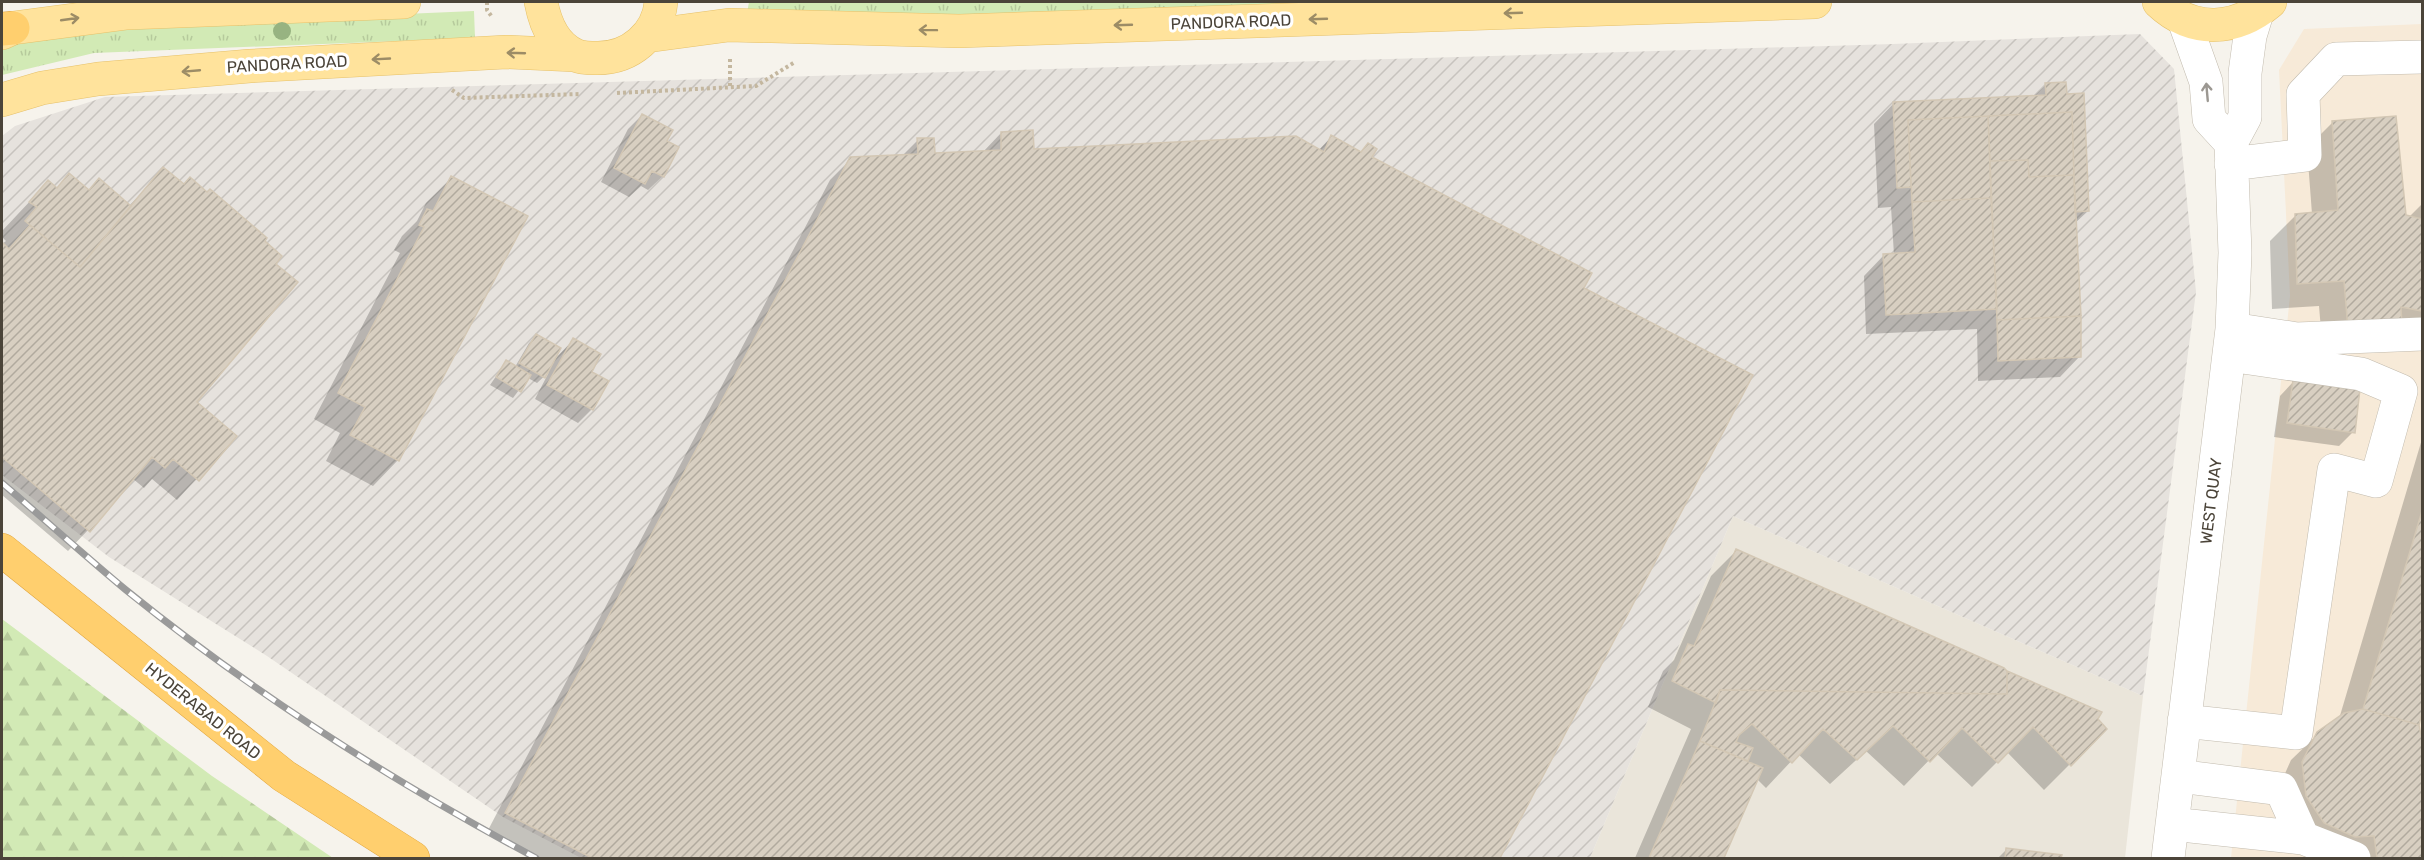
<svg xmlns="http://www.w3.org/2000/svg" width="2424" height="860" viewBox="0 0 2424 860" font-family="Rubik,sans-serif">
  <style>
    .residential { fill: #eae5da }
    .commercial { fill: #f7ead8 }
    .industrial { fill: url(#industrial-furrows) }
    .grass { fill: url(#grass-tufts) }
    .forest { fill: url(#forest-firs) }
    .shadow { fill: #0003 }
    .building { fill: url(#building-hatch); stroke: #d3c7b4; stroke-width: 1.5 }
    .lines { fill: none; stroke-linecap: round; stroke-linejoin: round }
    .minor-casing { stroke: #c2bbae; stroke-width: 34 }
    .major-casing { stroke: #e6c16a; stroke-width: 34 }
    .highway-casing { stroke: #e0a43c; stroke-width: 34 }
    .path { stroke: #c4b79f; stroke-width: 4; stroke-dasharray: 3 3; stroke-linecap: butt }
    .minor { stroke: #fff; stroke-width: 33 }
    .major { stroke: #ffe39c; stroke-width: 33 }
    .highway { stroke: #ffcf6e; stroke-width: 33 }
    .rail-casing { stroke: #9a9a9a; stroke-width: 7 }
    .rail { stroke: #fff; stroke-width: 4.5; stroke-dasharray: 14; stroke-linecap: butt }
    .tree { fill: #97b381 }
    .oneway { stroke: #9c8c66 }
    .oneway2 { stroke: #9c9892 }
    .labels { text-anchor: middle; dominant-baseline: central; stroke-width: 6; stroke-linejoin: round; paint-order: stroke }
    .street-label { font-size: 16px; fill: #4b4439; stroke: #fff }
  </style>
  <defs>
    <pattern id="industrial-furrows" width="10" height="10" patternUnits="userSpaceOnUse" patternTransform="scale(1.5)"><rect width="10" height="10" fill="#e6e2dd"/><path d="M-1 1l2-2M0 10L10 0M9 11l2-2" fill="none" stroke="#c7c3be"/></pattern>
    <pattern id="grass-tufts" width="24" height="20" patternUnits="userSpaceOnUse" patternTransform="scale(1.5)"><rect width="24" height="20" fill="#d2eab5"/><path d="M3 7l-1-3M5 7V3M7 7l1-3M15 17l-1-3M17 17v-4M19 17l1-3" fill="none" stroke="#b6ca9c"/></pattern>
    <pattern id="forest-firs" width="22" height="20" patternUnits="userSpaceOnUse" patternTransform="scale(1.5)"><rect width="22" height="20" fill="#d2eab5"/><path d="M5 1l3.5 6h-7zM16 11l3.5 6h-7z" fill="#b6ca9c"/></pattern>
    <pattern id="building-hatch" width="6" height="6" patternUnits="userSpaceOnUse" patternTransform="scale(1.5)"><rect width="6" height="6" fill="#d8cfc1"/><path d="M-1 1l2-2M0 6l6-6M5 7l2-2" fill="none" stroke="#b1aa9e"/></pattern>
  </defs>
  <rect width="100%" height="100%" fill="#f6f3ec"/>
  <path class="residential" d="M1733 516 2143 696 2125 858H1590Z"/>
  <path class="commercial" d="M2422 24V845L2392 858H2231L2290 296 2279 70 2304 29Z"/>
  <path class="industrial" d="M2140 34 2174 69 2196 292 2143 696 1733 516 1590 858H581L503 817 267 656 109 557 2 475V136L15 126 105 97 1893 44Z"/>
  <path class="grass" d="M749 2H1393L945 20 747 13Z
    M474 11 475 38 94 53 2 75V47L19 40 150 25Z"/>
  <path class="forest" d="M2 619 212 776 333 858H2Z"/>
  <path class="shadow" d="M2046 85 2088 211 2074 224 2080 356 2060 377 1978 381 1977 329 1866 334 1864 276 1884 255H1894L1891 207 1878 208 1874 124 1894 103 2033 97Z
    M642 115 665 141 663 176 648 190 641 186 629 197 601 182 628 129Z
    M2333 122 2405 216 2409 217 2422 204V336L2323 354 2319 306 2272 309 2270 241 2296 215 2312 214 2307 148Z
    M1001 133 1032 150 1318 151 1331 137 1360 153 1368 145 1369 158 1582 288 1751 376 1498 858H534L486 834 830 180 851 159 901 157 918 140 933 154 983 152Z
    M164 169 194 403 235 436 177 500 152 479 144 488 132 478 88 530 68 551 2 495V244L6 241 2 237V231L48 182 56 189 69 175 88 191 99 180 129 206Z
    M452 178 398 460 373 486 326 461 340 433 314 419 400 253 394 250 402 236 417 221 426 203Z
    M536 336 555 359 573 340 590 373 592 409 578 423 535 399 549 372 537 383 528 378 513 398 490 385 506 362 515 367 529 343Z
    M2294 381 2353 432 2339 446 2274 437 2280 396Z
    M2422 439V707L2417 726 2422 749V858H2321L2278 789 2291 760 2318 734 2339 719Z
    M1736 551 2096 720 2105 729 2044 790 2007 752 1972 787 1936 753 1904 786 1866 751 1830 784 1798 754 1766 788 1757 779 1722 858H1635L1691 729 1648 707 1663 671 1674 660 1711 576Z
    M2006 850 2060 856V858H1998Z"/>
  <path class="building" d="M2066 82 2067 94 2084 93 2089 211 2075 212 2072 112 1908 120 1911 187 1897 188 1893 102 2046 95 2045 83Z
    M2072 112 2074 175 2029 177 2028 160 1990 161 1988 116Z
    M642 114 673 130 667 141 679 147 664 177 652 171 645 184 614 168Z
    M1988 116 1991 198 1912 202 1908 120Z
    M2396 116 2406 215 2422 219V311L2401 307 2402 327 2348 329 2344 281 2297 284 2295 214 2338 210 2332 121Z
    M1033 130 1034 149 1296 136 1324 152 1331 135 1361 152 1368 143 1377 149 1372 157 1592 273 1584 288 1753 375 1500 858H592L505 813 850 157 918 154 917 138H934L935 153 1001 150V132Z
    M2028 160 2029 177 2074 175 2081 316 1997 320 1990 161Z
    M163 167 184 184 190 177 207 192 210 189 267 238 265 241 282 256 276 264 298 282 197 402 237 436 199 481 173 459 165 468 152 457 90 532 2 457V242L9 249 30 225 80 267Z
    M69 173 89 190 99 178 131 206 80 267 25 221 37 207 29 202 48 180 57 188Z
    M451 176 528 216 399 461 350 435 365 407 338 393 424 227 419 225 427 209 433 211Z
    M1991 198 1997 309 1886 315 1883 254 1915 252 1912 202Z
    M2081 316V357L1998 361 1997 320Z
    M536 334 561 348 545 378 519 363Z
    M573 338 601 354 592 372 609 381 593 410 547 385Z
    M506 360 531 375 521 392 496 377Z
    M2293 380 2360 389 2355 433 2287 423Z
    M2422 511V713L2419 725 2363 709Z
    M1736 549 2004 668 2007 671V694L1720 690 1716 703 1672 681 1688 644 1694 646Z
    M2007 671 2102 712 2098 719 2107 729 2071 766 2033 727 1998 763 1962 728 1930 762 1893 726 1857 760 1823 729 1792 763 1752 724 1739 735 1736 742 1753 748 1748 761 1700 741 1720 690 2007 694Z
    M2363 709 2419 725 2422 740V858H2377L2374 836 2355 837 2324 823 2306 796 2302 762 2317 732 2344 713Z
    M1700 741 1763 768 1724 858H1649Z
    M2006 848 2062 855 2061 858H2005Z"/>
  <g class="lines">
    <g class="minor-casing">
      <path id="minor" d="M2184 20 2206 82 2209 119 2231 143
        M2231 164 2305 155 2303 94 2336 59 2422 57
        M2232 329 2297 339 2422 334
        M2184 721 2296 733 2334 470 2376 481 2401 391 2361 374 2229 355
        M2178 776 2281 789 2303 838 2354 858
        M2172 824 2303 838
        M2168 858 2232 329 2235 253 2231 143 2245 117V73L2250 36 2257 13"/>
    </g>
    <g class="major-casing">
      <path id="major" d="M541 2C545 23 553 45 575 55 581 58 590 58 598 58 630 58 658 35 661 2
        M2159 2C2193 34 2236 31 2270 2
        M2 33 13 28 127 13 404 2
        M647 36 729 25 959 31 1815 2
        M2 100 42 88 98 79 250 66 506 52 575 55"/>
    </g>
    <g class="highway-casing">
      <path id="highway" d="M2 29 13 28
        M2 550 284 776 413 858"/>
    </g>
    <path class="path" d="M487 2V10L492 17
      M730 59V88
      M452 90 464 98 580 94
      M617 93 756 86 795 62"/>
    <use href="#minor" class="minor"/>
    <use href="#major" class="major"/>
    <use href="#highway" class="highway"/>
    <g class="rail-casing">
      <path id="rail" d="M2 483C43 518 84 555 126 590 253 693 392 781 536 858"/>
    </g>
    <use href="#rail" class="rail"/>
  </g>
  <circle class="tree" cx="282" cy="31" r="9"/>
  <defs><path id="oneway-shaft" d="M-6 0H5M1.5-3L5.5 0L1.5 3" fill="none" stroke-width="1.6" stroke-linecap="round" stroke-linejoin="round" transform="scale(1.5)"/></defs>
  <g class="oneway">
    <use href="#oneway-shaft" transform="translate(1513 13) rotate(178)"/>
    <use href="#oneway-shaft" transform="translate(70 19) rotate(-8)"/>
    <use href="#oneway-shaft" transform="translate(1318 19) rotate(178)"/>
    <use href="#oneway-shaft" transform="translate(1123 25) rotate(178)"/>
    <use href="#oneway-shaft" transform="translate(928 30) rotate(-179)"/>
    <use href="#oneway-shaft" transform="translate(516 53) rotate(-178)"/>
    <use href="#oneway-shaft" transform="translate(381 59) rotate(177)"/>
    <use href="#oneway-shaft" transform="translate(191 71) rotate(175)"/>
  </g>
  <use class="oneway2" href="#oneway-shaft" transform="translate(2207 92) rotate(-95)"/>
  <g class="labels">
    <g class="street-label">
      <text transform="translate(1231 22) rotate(-2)">PANDORA ROAD</text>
      <text transform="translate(287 64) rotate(-3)">PANDORA ROAD</text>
      <text transform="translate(2211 501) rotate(-83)">WEST QUAY</text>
      <text transform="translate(203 711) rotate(39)">HYDERABAD ROAD</text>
    </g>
  </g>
  <rect width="2424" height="860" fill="none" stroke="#4b4439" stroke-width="6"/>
</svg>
